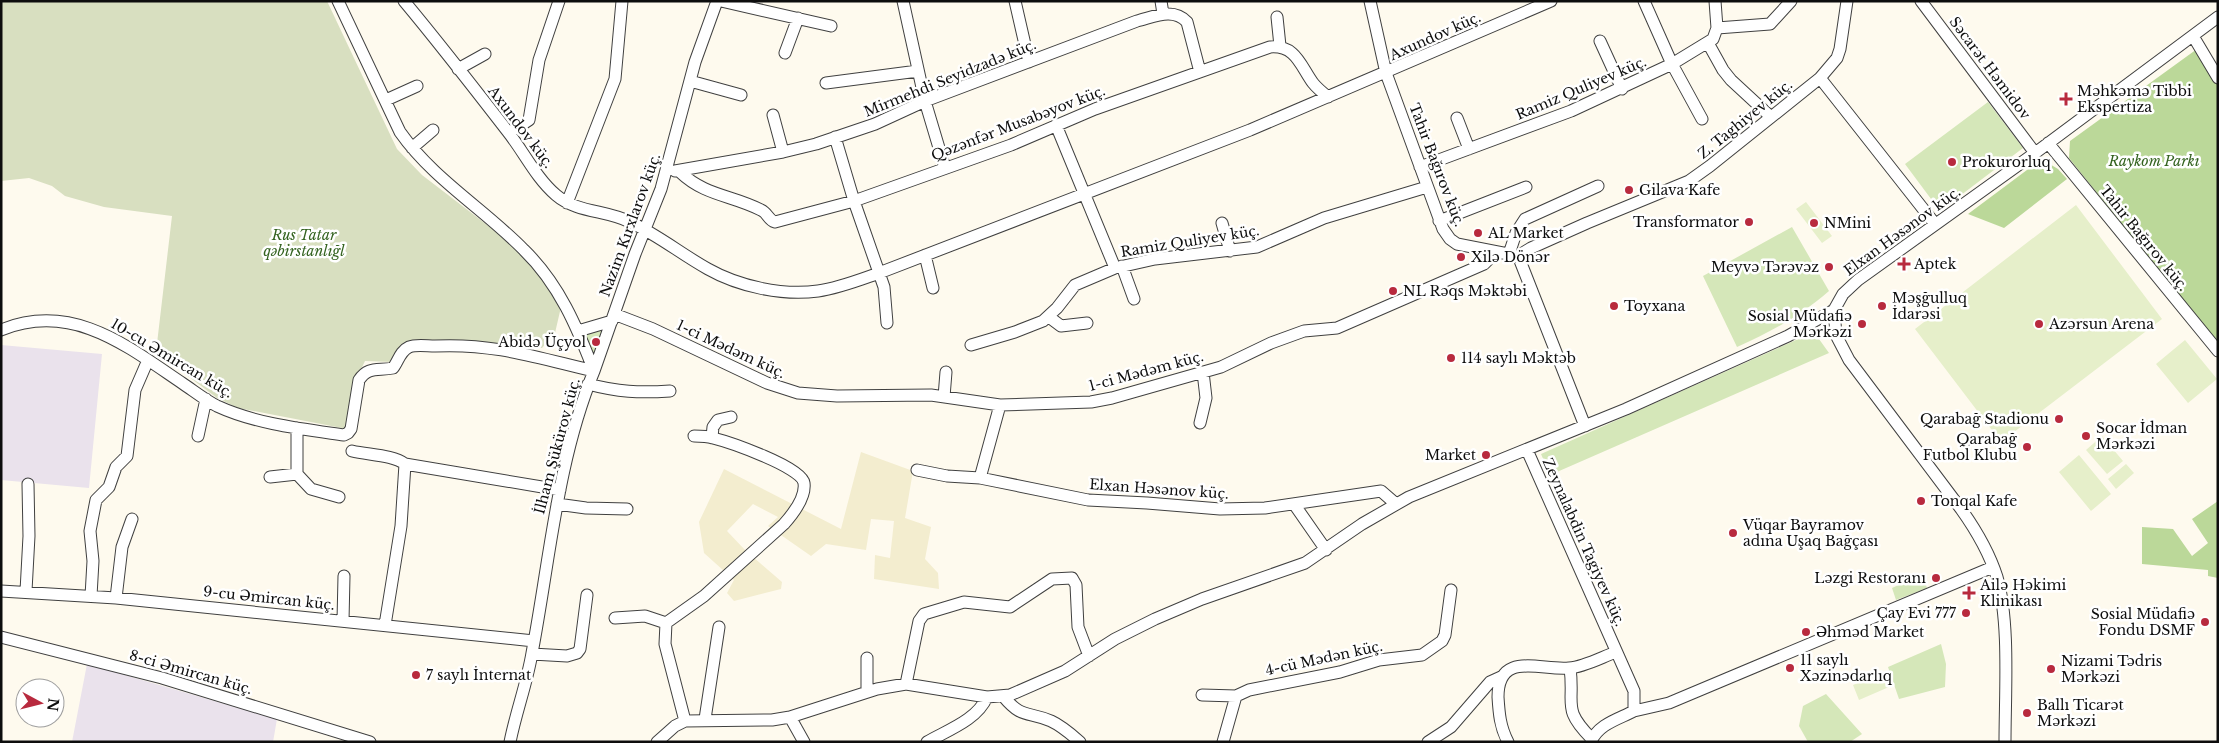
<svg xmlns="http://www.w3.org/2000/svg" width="2219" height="743" viewBox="0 0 2219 743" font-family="'Libre Baskerville',serif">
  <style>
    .industrial { fill: #eae2ec }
    .farmland { fill: #f3edcf }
    .green { fill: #d5e7b9 }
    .forest { fill: #bbd899 }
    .cemetery { fill: #d8dfc0 }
    .pitch { fill: #e6efca }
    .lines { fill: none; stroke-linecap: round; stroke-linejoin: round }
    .minor-casing { stroke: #404040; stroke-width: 13 }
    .minor { stroke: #fff; stroke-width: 11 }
    .poi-dot { fill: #b82a3e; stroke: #fff; stroke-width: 2 }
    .labels { text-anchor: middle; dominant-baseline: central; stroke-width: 5; stroke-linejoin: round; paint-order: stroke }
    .street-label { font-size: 14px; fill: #0d0d0d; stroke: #fff }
    .poi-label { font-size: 14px; fill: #0d0d0d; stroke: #fff; text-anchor: start }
    .park-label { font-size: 14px; font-style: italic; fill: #346320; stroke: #fff }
  </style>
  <rect width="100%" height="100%" fill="#fefaee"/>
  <path class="industrial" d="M1 345 102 354 89 488 1 480Z
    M87 664 277 719 273 742H72Z"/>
  <path class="farmland" d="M861 452 913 471 905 518 931 527 925 559 938 573 939 589 874 579 875 555 890 558 894 521 871 519 866 550 826 544 811 556 768 526 778 517 753 504 727 531 745 550 782 582 781 589 734 601 727 593 734 580 704 553 699 522 724 469 841 529Z"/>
  <path class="green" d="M1988 102 2023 148 1940 211 1905 164Z
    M1792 227 1829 291C1799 317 1772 331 1737 347L1703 276Z
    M604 330 593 358 585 335Z
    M1814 332 1829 353 1550 475 1541 454Z
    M1922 574 1927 588 1896 600 1892 588Z
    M1941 644 1946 664 1945 687 1899 699 1888 667Z
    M1826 694 1862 734 1850 742H1808L1799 726 1803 706Z"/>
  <path class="forest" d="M2197 49 2218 85V344L2069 158 2070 141Z
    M2048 163 2058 169 2067 179 2004 228 1968 214 2035 164Z
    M2218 501V578L2208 576V570L2142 564V527L2173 529 2192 556 2208 543 2192 519Z"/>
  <path class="cemetery" d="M1 1H327L397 149 422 175 517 248 534 265 561 307 555 333 542 348 461 340 406 343 393 362 365 361 356 380 347 429 238 408 217 398 156 352 172 216 104 207 65 196 52 186 29 178 1 181Z"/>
  <path class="pitch" d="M1806 202 1832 236 1822 243 1796 209Z
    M2076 205 2162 319 2001 442 1915 329Z
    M2185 340 2217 379 2188 403 2156 364Z
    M2102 436 2123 461 2107 474 2086 450Z
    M2079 455 2111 494 2091 511 2059 472Z
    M2126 464 2134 473 2116 489 2108 479Z
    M1883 673 1889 687 1859 700 1853 685Z"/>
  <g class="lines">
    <g class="minor-casing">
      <path id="minor" d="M338 1 400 132C433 179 484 209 524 250 559 284 577 327 594 371 557 461 550 559 532 653 527 683 516 712 510 742
        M404 1C440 44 474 88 508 132 524 152 536 178 556 195 577 213 607 210 630 222 658 235 681 254 708 269 738 286 782 296 818 291 839 288 859 280 879 273L1250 130 1551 1
        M721 1 831 26
        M903 1 925 101 945 168
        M1015 1 1029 62
        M1161 1 1163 14
        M1370 1 1386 73 1443 229 1450 239 1457 244 1513 255 1519 258 1585 426
        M1644 1 1672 64 1702 119
        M1921 1 2035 153
        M1277 17 1280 46
        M1717 28 1770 24 1791 1
        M2193 36 2218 78
        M1600 41 1622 89
        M1708 43 1723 70 1731 80 1771 117
        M785 53 798 18
        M458 69 485 54
        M1820 78 1837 58 1840 49 1847 1
        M690 81 741 95
        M826 83 918 71
        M386 100 417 86
        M773 115 783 152
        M1457 118 1469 149
        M1056 125 1115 268
        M509 133 529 120 539 60 559 1
        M835 137 854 201 884 287 887 323
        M2048 143 2218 351
        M412 148 433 130
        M1420 167 1571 111 1672 64 1713 39 1717 28 1715 1
        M675 171 783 152 816 144 875 124 925 101 1137 21C1154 17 1173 7 1187 22L1200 72
        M680 172C705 196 732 195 761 210 768 213 768 220 775 222L854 201 1011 145 1095 109 1270 47C1296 45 1300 65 1313 83 1317 88 1323 93 1328 97
        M567 203 615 79 622 1
        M1439 221 1526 187
        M1222 223 1230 251
        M1509 254 1516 233 1525 219 1598 186
        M925 255 933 288
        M1518 256 1531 248 1587 223 1689 181 1710 166 1820 78 1935 224
        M1122 266 1134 299
        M1834 310 1836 335 1849 360 1961 509C1976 530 1989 552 1997 577 2010 622 2005 693 2005 742
        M614 314 653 329 767 383 798 393 837 396 931 395 1000 405 1091 402 1112 398 1221 367 1271 343 1304 331 1337 328 1484 264 1496 252
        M1049 317 1061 326 1087 323
        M1 330C72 301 127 346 182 383 194 391 205 400 217 406 256 424 302 429 344 435L348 433 351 429 359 380C368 366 378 371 393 368 398 362 400 351 409 347 416 344 427 346 435 346 494 343 538 358 594 371L635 254 661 189 695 62 717 1
        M578 331 612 321
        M971 345 1015 332 1043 321 1057 308 1075 285 1115 268 1155 259 1257 247 1324 218 1427 187
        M588 384C618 392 639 393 670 391
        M944 397 946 372
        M1200 423 1206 398 1203 372
        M297 428V474L311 489 339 497
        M198 436 206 399
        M712 437 713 427 718 420 731 417
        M1527 450 1634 691V711C1619 719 1598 724 1591 742
        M352 451C369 455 393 455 405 464L560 490
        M917 470 947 476 980 478 1088 500 1147 503 1220 509 1265 508 1381 491 1396 504
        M270 477 297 474
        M980 478 1000 405
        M557 504 586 508 627 509
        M1294 504 1326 550
        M1 591 116 598 534 641
        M26 591 29 536 28 484
        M91 596 93 561 90 531 96 500 109 487 116 467 127 456 135 390 148 360
        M116 598 122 547 132 519
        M615 618 645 616 666 623 665 644 685 721
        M343 621 344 576
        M666 623 704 596 784 524C792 515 806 497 804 483 802 467 729 442 713 438 707 436 701 436 694 436
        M385 625 401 526 405 464
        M1 637 162 678 370 742
        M532 654 567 656 577 653 580 649 587 595
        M867 658V692
        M1570 668C1575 705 1561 708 1592 739
        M906 684 919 621 924 614 964 602 1010 607 1052 579 1072 578 1076 585 1078 627 1089 656
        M1202 695 1236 696
        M1003 696C1022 719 1027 711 1051 721 1062 726 1071 734 1080 742
        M1634 711 1669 703 1993 567
        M790 717 804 742
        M705 719 719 627
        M657 742 675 726 685 721 772 720 790 717 877 689 906 684 987 697 1010 695 1065 671 1115 639 1155 619 1202 599 1305 563 1362 524 1409 497 1626 409 1788 336 1834 310 1843 294 1858 280 2035 153 2218 17
        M927 742C948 730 977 720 987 697
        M1223 742 1236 696 1249 690 1340 672 1379 660 1422 655 1442 641 1445 635 1451 590
        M1428 742 1451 727 1490 682 1501 677
        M1508 742C1500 727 1499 713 1498 697 1498 650 1541 671 1569 668 1584 667 1602 657 1616 652"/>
    </g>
    <use href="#minor" class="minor"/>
  </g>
  <g class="poi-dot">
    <path d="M2063.5 91.5h5v5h5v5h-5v5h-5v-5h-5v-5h5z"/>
    <circle cx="1952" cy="162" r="5"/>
    <circle cx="1629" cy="190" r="5"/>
    <circle cx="1749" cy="222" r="5"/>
    <circle cx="1814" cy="223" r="5"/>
    <circle cx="1478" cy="233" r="5"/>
    <circle cx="1461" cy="257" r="5"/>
    <path d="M1901.5 256.5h5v5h5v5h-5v5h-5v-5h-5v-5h5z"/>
    <circle cx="1829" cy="267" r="5"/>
    <circle cx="1393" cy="291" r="5"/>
    <circle cx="1614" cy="306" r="5"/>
    <circle cx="1882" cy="306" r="5"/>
    <circle cx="1862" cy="324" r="5"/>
    <circle cx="2039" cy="324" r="5"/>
    <circle cx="596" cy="342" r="5"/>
    <circle cx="1451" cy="358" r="5"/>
    <circle cx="2059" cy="419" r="5"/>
    <circle cx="2086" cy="436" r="5"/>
    <circle cx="2027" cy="447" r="5"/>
    <circle cx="1486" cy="455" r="5"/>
    <circle cx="1921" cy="501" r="5"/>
    <circle cx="1733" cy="533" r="5"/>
    <circle cx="1936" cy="578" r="5"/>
    <path d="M1966.5 585.5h5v5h5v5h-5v5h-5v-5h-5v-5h5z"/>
    <circle cx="1966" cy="613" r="5"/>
    <circle cx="2205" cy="622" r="5"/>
    <circle cx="1806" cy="632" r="5"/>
    <circle cx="1790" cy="668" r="5"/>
    <circle cx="2051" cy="669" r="5"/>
    <circle cx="416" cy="675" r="5"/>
    <circle cx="2027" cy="713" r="5"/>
  </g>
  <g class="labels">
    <g class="street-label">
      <text transform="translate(1435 36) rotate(-24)">Axundov küç.</text>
      <text transform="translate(1990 68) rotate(53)">Səcarət Həmidov</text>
      <text transform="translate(950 78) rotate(-22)">Mirmehdi Seyidzadə küç.</text>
      <text transform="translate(1581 88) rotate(-23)">Ramiz Quliyev küç.</text>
      <text transform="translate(1745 119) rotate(-39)">Z. Taghiyev küç.</text>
      <text transform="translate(1018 123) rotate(-21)">Qəzənfər Musabəyov küç.</text>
      <text transform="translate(521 127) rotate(53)">Axundov küç.</text>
      <text transform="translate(1437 165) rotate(69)">Tahir Bağırov küç.</text>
      <text transform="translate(630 225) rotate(-70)">Nazim Kırxlarov küç.</text>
      <text transform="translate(1902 231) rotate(-36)">Elxan Həsənov küç.</text>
      <text transform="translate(2144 238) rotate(51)">Tahir Bağırov küç.</text>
      <text transform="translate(1190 241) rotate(-9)">Ramiz Quliyev küç.</text>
      <text transform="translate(731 349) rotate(25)">1-ci Mədəm küç.</text>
      <text transform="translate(172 358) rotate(31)">10-cu Əmircan küç.</text>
      <text transform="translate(1146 371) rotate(-15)">1-ci Mədəm küç.</text>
      <text transform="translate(557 446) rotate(-75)">İlham Şükürov küç.</text>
      <text transform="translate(1159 489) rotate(4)">Elxan Həsənov küç.</text>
      <text transform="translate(1584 542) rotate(66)">Zeynalabdin Tagiyev küç.</text>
      <text transform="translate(269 598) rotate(6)">9-cu Əmircan küç.</text>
      <text transform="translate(1324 658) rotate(-12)">4-cü Mədən küç.</text>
      <text transform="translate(191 672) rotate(16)">8-ci Əmircan küç.</text>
    </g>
    <g class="poi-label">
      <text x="2077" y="91">Məhkəmə Tibbi<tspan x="2077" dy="16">Ekspertiza</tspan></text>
      <text x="1962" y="162">Prokurorluq</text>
      <text x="1639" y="190">Gilava Kafe</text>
      <text x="1739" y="222" text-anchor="end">Transformator</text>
      <text x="1824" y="223">NMini</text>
      <text x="1488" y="233">AL Market</text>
      <text x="1471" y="257">Xilə Dönər</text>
      <text x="1914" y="264">Aptek</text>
      <text x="1819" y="267" text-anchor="end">Meyvə Tərəvəz</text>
      <text x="1403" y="291">NL Rəqs Məktəbi</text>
      <text x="1892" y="298">Məşğulluq<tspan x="1892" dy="16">İdarəsi</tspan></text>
      <text x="1624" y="306">Toyxana</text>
      <text x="1852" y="316" text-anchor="end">Sosial Müdafiə<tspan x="1852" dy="16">Mərkəzi</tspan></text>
      <text x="2049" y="324">Azərsun Arena</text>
      <text x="586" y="342" text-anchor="end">Abidə Üçyol</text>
      <text x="1461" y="358">114 saylı Məktəb</text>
      <text x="2049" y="419" text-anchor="end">Qarabağ Stadionu</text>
      <text x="2096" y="428">Socar İdman<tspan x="2096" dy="16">Mərkəzi</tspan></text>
      <text x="2017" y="439" text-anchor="end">Qarabağ<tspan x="2017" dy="16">Futbol Klubu</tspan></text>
      <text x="1476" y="455" text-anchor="end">Market</text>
      <text x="1931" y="501">Tonqal Kafe</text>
      <text x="1743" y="525">Vüqar Bayramov<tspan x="1743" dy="16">adına Uşaq Bağçası</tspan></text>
      <text x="1926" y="578" text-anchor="end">Ləzgi Restoranı</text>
      <text x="1980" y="585">Ailə Həkimi<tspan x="1980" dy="16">Klinikası</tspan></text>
      <text x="1956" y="613" text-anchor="end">Çay Evi 777</text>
      <text x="2195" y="614" text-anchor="end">Sosial Müdafiə<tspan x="2195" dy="16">Fondu DSMF</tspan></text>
      <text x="1816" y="632">Əhməd Market</text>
      <text x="1800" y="660">11 saylı<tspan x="1800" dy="16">Xəzinədarlıq</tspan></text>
      <text x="2061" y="661">Nizami Tədris<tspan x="2061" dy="16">Mərkəzi</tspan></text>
      <text x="426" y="675">7 saylı İnternat</text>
      <text x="2037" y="705">Ballı Ticarət<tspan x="2037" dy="16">Mərkəzi</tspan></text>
    </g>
    <g class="park-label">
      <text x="2154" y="161">Raykom Parkı</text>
      <text x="304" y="235">Rus Tatar<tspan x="304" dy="16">qəbirstanlığl</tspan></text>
    </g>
  </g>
  <rect width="2219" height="743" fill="none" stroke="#0d0d0d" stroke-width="5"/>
  <g transform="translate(40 703) rotate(97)"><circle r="24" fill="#ffffff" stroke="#9e9e9e"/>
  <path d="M0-4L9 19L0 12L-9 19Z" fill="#b82a3e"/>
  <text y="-8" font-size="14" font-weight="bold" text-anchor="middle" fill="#0d0d0d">N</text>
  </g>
</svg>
